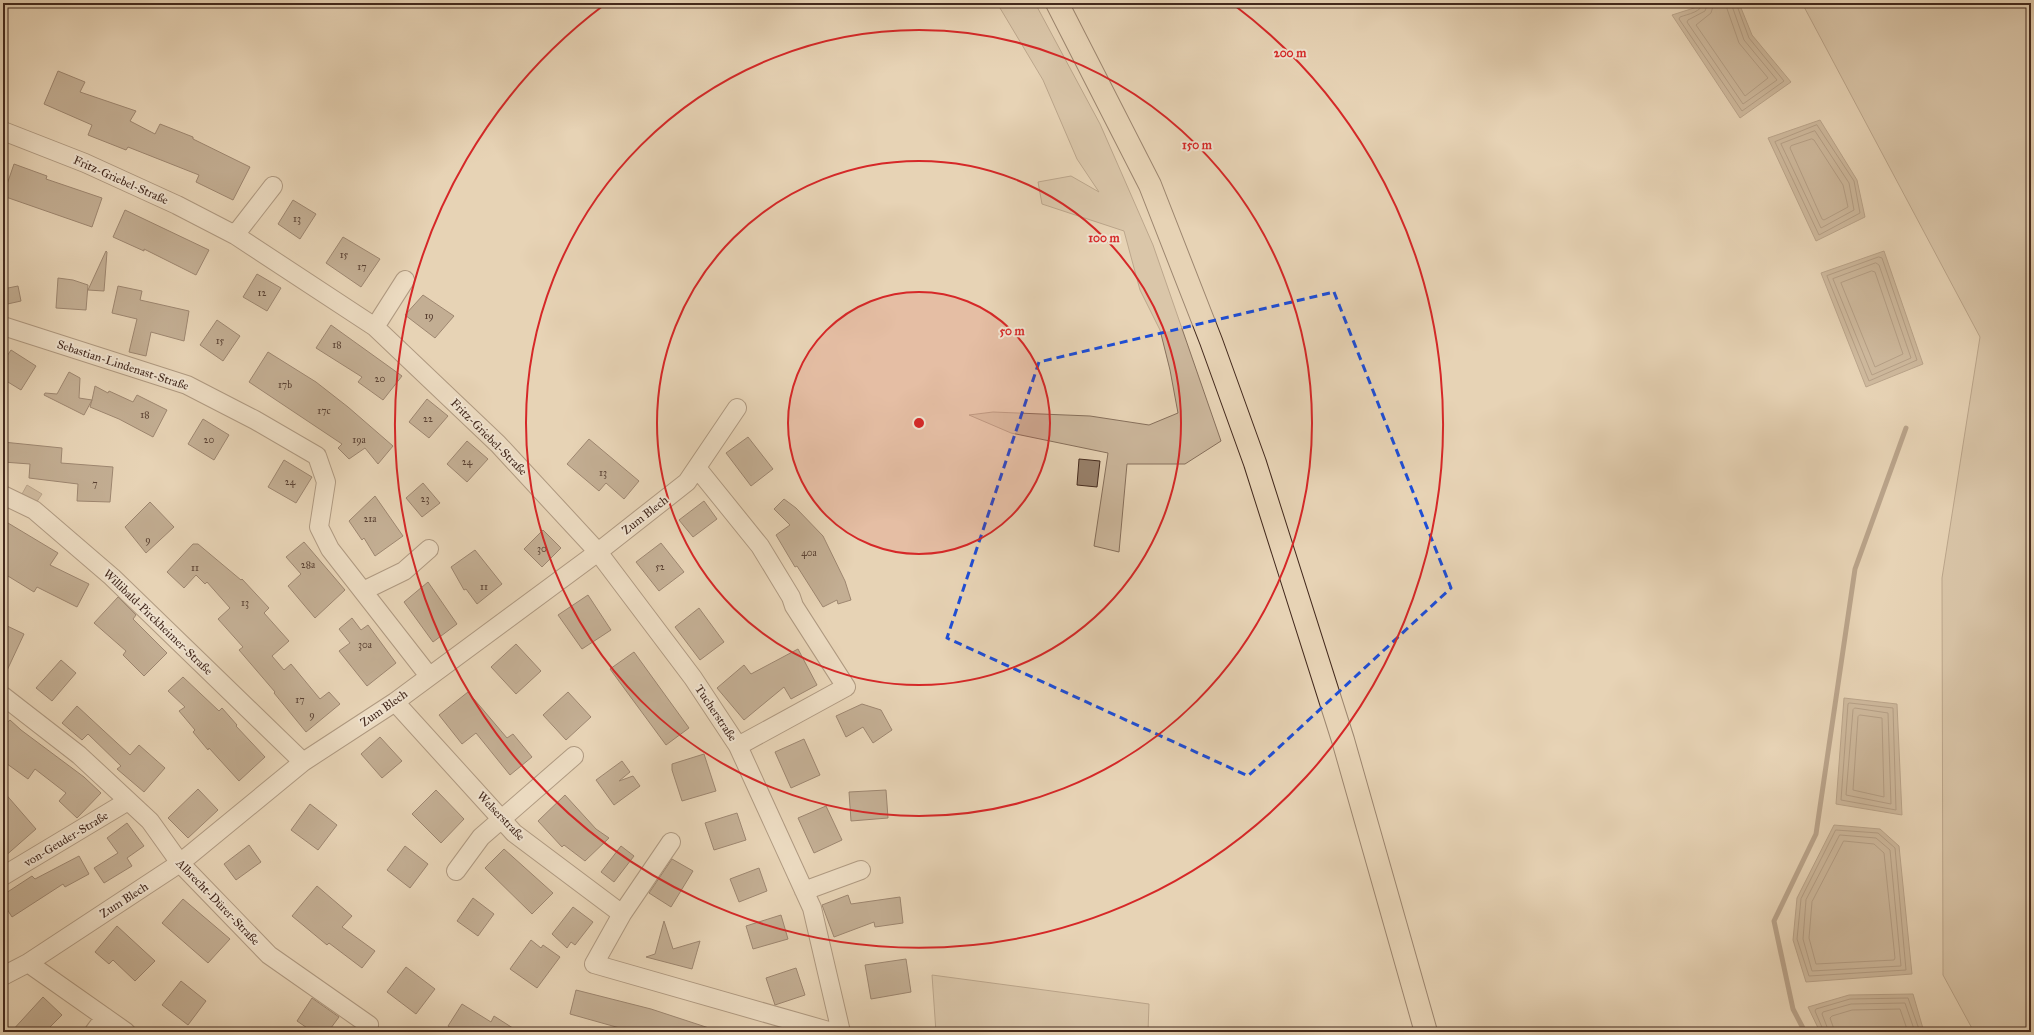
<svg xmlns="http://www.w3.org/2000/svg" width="2034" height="1035" viewBox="0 0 2034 1035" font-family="'IM FELL Great Primer',serif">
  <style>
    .green { fill: #cbb69b; stroke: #87705c }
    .water { fill: #af9981; stroke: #846c59 }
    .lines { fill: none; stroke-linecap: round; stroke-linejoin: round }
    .shore { stroke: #79614f; stroke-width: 1 }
    .stream { stroke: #846c59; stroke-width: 5 }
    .building { fill: #98816c; stroke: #43291d }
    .minor-casing { stroke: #6c5443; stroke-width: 20 }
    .major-casing { stroke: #43291d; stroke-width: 24 }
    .minor { stroke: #efe2cf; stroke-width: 18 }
    .major { stroke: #e7d3b5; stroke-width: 22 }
    .marked { fill: none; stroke: #1d4ed8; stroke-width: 3; stroke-dasharray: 8 5; stroke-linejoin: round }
    .ring { fill: none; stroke: #d62828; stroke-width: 2 }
    .labels { text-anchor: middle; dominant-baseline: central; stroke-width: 4; stroke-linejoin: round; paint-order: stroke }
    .number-label { font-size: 10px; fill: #583f31 }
    .street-label { font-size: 12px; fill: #43291d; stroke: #efe2cf }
    .centre { fill: #d62828; stroke: #efe2cf; stroke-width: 2 }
    .ring-label { font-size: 12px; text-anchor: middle; font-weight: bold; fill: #d62828; stroke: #efe2cf; stroke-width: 4; stroke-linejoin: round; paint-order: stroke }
  </style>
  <rect width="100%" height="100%" fill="#e7d3b5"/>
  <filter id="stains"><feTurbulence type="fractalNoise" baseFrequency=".005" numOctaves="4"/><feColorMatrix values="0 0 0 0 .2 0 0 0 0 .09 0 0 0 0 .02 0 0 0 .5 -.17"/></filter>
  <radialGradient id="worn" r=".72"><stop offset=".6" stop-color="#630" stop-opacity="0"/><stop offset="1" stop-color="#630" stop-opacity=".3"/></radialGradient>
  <path class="green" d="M997 3H1035L1100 124 1153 245 1221 441 1185 464H1127L1119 552 1094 546 1108 453 1011 433 969 415 993 412 1090 416 1149 425 1178 413 1170 370 1160 330 1140 290 1124 231 1042 204 1038 182 1071 176 1099 192 1077 159 1043 80Z
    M1802 3H2031V1032H1974L1943 975 1942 578 1980 337Z
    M932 975 1149 1004 1148 1032H936Z"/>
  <path class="water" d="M1701 3H1739L1752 35 1791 82 1740 118 1672 15 1694 8Z
    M1820 120 1857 180 1865 217 1816 241 1768 138Z
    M1884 251 1923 364 1866 387 1821 273Z
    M27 485 42 494 36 503 22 494Z
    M1844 698 1897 704 1902 815 1836 804Z
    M1834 825 1880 829 1899 846 1912 974 1806 982 1793 940 1797 898Z
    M1913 994 1924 1032H1820L1808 1007 1849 995Z"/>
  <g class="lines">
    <path class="shore" d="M1703 3C1702 12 1688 14 1680 17L1679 19 1742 111 1784 81 1749 38 1736 3
      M1708 3 1705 11 1688 20 1687 22 1743 104 1777 80 1744 40 1731 3
      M1714 3 1711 13 1696 25 1745 96 1768 78 1739 43 1725 3
      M1817 125 1854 181 1860 213 1819 235 1775 142Z
      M1815 131 1849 183 1854 210 1821 228 1781 144Z
      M1812 139 1814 140 1843 185 1848 207 1824 220 1822 219 1790 148 1791 146Z
      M1879 257 1882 258 1917 360 1869 381 1827 276Z
      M1876 263 1879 265 1911 358 1872 375 1833 279Z
      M1872 271 1875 272 1903 354 1875 367 1841 283Z
      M1850 703 1893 708 1896 810 1841 800 1848 704Z
      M1855 708 1888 713 1891 804 1846 795 1853 710Z
      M1860 715 1882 718 1884 797 1853 790 1858 717Z
      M1836 830 1878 833 1895 848 1906 970 1809 976 1797 939 1801 899Z
      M1840 835 1876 838 1890 850 1901 966 1812 971 1803 939 1806 900Z
      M1844 841 1874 844 1884 853 1895 958 1894 960 1816 964 1809 938 1812 902Z
      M1824 1032 1815 1011 1816 1009 1850 999 1908 998 1920 1032
      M1829 1032 1822 1014 1823 1012 1851 1004 1905 1003 1915 1032
      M1835 1032 1830 1018 1832 1016 1852 1010 1900 1009 1908 1032"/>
    <path class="stream" d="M1740 5 1741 3
      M1805 1032 1793 1009 1774 921 1816 834 1855 569 1906 428"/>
  </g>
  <path class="building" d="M58 71 85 82 80 92 136 111 130 121 155 134 160 124 193 137V139L250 167 233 200 196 182 199 175 128 147 126 150 88 135 92 125 44 104Z
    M14 164 47 176 46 179 102 198 92 227 3 196Z
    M293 200 316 214 300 239 278 224Z
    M125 210 209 250 196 275 144 249V251L113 237Z
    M343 237 380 259 361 287 326 263Z
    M106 251 107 252 104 291 88 290Z
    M257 274 281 288 267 311 243 297Z
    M58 278 73 280 88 285 86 310 56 308Z
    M18 286 21 301 3 305V289Z
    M118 286 142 291 140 300 189 311 184 341 151 332 146 356 129 352 137 319 112 313Z
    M423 295 454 316 435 338 405 315Z
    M217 320 240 336 223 361 200 345Z
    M331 325 402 376 383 400 358 382 362 377 316 348Z
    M11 350 36 366 21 390 3 379V362Z
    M268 352 316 382 348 407 393 446 378 464 365 448 349 459 338 448 342 444 249 382Z
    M69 372 80 378 79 398 92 400 95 386 108 393 109 391 133 402 137 395 167 410 153 437 119 419 90 407 92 400 84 415 44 395 45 393 57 394Z
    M427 399 448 416 429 438 409 422Z
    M203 419 229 435 214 460 188 444Z
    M748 437 773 469 751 486 726 453Z
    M589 439 639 481 624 499 606 483 599 491 567 464Z
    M467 441 488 459 467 482 447 464Z
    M3 442 62 448 61 463 113 467 110 502 77 501 78 484 29 478 30 464 3 462Z
    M1079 459 1100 461 1097 487 1077 485Z
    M284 460 312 477 296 503 268 487Z
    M423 483 440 503 422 517 406 498Z
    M375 496 403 536 375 556 364 538 362 540 349 521Z
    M784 499 796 508 823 536 845 581 851 600 838 604 837 600 823 607 797 566 795 567 776 535 790 525 774 509Z
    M704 501 717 519 693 537 679 520Z
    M150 502 174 527 146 553 125 527Z
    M3 520 58 553 50 565 89 584 77 607 37 587 34 592 3 573Z
    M543 530 561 548 542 567 524 549Z
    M304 542 345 590 315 618 288 586 301 574 286 557Z
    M661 543 684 572 659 591 636 562Z
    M193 544H198L241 580 242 579 269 608 264 613 289 641 272 656 284 670 291 664 320 699 329 692 340 704 306 732 274 693 275 692 239 650 243 647 218 619 230 608 207 582 205 584 196 575 184 588 167 572Z
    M475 550 502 584 477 604 466 589 464 590 451 567Z
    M428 582 457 624 433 642 404 602Z
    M588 595 611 630 582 649 558 615Z
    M118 597 136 615 133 619 167 653 144 676 123 655 126 651 94 623Z
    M699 608 724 642 700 660 675 627Z
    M352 618 361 630 368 625 396 663 367 686 339 651 350 643 339 629Z
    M3 624 24 634 3 679Z
    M516 644 541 671 516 694 491 667Z
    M798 649 817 685 791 699 784 687 744 720 717 688 744 665 751 674Z
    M634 652 689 728 666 745 610 669Z
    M61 660 76 673 52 701 36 688Z
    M183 677 219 711 222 708 237 725 236 726 265 757 239 781 209 748 208 750 193 732 195 730 179 711 185 707 168 691Z
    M468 692 507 738 513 734 532 757 510 775 476 733 462 744 439 715Z
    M568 692 591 717 566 740 543 715Z
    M862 704 881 710 892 730 873 743 863 727 846 737 836 716Z
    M77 706 130 755 139 745 165 768 144 792 117 769 121 766 88 734 82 740 62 723Z
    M10 720 21 730 84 777 101 793 77 818 59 801 66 793 35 769 28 779 3 761V726Z
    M380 737 402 761 382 778 361 754Z
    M804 739 820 775 791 788 775 752Z
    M704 754 716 791 682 801 672 770V764Z
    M622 761 630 772 619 781 633 776 640 786 614 805 596 780Z
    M198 789 218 810 188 838 168 818Z
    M436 790 464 819 441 843 412 814Z
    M886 790 888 818 851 821 849 792Z
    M3 791 36 829 3 858Z
    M565 795 596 829 609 838 585 861 564 845 562 847 538 821Z
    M310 804 337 825 318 850 291 830Z
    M826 806 842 840 814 853 798 818Z
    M737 813 746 840 714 850 705 823Z
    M127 823 144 846 127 858 132 866 104 883 94 868 118 853 107 838Z
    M249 845 261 862 236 880 224 864Z
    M405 846 428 864 410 888 387 870Z
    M621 846 634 856 614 882 601 872Z
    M504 849 553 893 532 914 485 868Z
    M79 856 89 874 65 887 63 884 12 917 3 903V895L32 876 35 879Z
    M672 859 693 871 671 907 649 893Z
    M759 868 767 891 739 902 730 879Z
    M317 886 352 916 342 927 375 951 362 968 329 943 327 945 292 916Z
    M848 895 851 904 900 897 903 923 875 927 874 922 834 937 822 905Z
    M473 898 494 914 478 936 457 921Z
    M183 899 230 939 208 963 162 923Z
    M573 907 593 922 575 945 571 942 567 948 552 934Z
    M781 915 788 939 753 949 746 926Z
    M664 921 673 949 700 941 692 969 646 957 655 954Z
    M117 926 155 961 135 981 113 960 109 964 95 952Z
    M531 940 541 948 543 945 560 957 537 988 510 969Z
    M906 959 911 992 871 999 865 965Z
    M406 967 435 989 416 1014 387 992Z
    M796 968 805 995 775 1005 766 978Z
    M181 981 206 1001 188 1025 162 1005Z
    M576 990 651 1009 712 1029 711 1032H634L570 1014Z
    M43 997 62 1015 45 1032H11Z
    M312 998 339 1017 328 1032H313L297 1021Z
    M462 1004 491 1022 494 1016 519 1032H457L448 1026Z"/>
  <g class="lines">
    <g class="minor-casing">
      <path id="minor" d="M3 131 85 163 177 205 235 235 375 327 498 444 598 552 693 678 738 746 812 908 841 1032
        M235 235 273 186
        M3 326 187 385 255 420 317 456 326 482 319 527 330 549 429 676
        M375 327 405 280
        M697 468 760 546 791 597 794 606 846 687 738 746
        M3 495 34 510 112 577 303 762
        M363 591 404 571 429 549
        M3 696 79 755 150 821 180 863 269 955 369 1025 367 1032
        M395 702 514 833 622 914 594 964 832 1032
        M456 871 481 837 574 756
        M3 876 128 801
        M804 891 861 870
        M622 914 671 842
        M28 963 126 1032
        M3 976 28 963 180 863 303 762 395 702 598 552 687 482 737 408
        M94 1032 105 1017"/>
    </g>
    <g class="major-casing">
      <path id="major" d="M1057 3 1150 185 1211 341 1255 463 1343 740 1426 1032"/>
    </g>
    <use href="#minor" class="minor"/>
    <use href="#major" class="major"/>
  </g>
  <path d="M0 0H2034V1035H0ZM1334 292 1451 588 1248 776 947 638 1039 362Z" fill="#e7d3b5" fill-opacity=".55" fill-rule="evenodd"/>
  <path class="marked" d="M1334 292 1451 588 1248 776 947 638 1039 362Z"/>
  <circle cx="919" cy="423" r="131" fill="#d62828" fill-opacity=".12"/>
  <g class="ring">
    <circle cx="919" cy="423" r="131"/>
    <circle cx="919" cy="423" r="262"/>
    <circle cx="919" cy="423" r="393"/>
    <path d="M1234 5A524 524 0 1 1 604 5"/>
  </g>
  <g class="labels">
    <g class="number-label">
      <text x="297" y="219">13</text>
      <text x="344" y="255">15</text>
      <text x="362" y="267">17</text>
      <text x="262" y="293">12</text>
      <text x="429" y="316">19</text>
      <text x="220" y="341">15</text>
      <text x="337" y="345">18</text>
      <text x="380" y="379">20</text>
      <text x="285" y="385">17b</text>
      <text x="324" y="411">17c</text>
      <text x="145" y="415">18</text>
      <text x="428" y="419">22</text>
      <text x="209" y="440">20</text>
      <text x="359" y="440">19a</text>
      <text x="467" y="462">24</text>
      <text x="603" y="473">13</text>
      <text x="290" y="482">24</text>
      <text x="95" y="484">7</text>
      <text x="425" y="499">23</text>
      <text x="370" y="519">21a</text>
      <text x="148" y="540">9</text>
      <text x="542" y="549">30</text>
      <text x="809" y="553">40a</text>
      <text x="308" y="565">28a</text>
      <text x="660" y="567">52</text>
      <text x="195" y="568">11</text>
      <text x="484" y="587">11</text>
      <text x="245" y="603">13</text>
      <text x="365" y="645">30a</text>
      <text x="300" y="700">17</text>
      <text x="312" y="715">9</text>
    </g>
    <g class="street-label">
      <text transform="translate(121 180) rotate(24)">Fritz-Griebel-Straße</text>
      <text transform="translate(123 365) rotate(18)">Sebastian-Lindenast-Straße</text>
      <text transform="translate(489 437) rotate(45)">Fritz-Griebel-Straße</text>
      <text transform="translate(645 515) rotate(-38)">Zum Blech</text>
      <text transform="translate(158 622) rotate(44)">Willibald-Pirckheimer-Straße</text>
      <text transform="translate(384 708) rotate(-35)">Zum Blech</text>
      <text transform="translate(716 713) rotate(56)">Tucherstraße</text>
      <text transform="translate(501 816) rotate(46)">Welserstraße</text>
      <text transform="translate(66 839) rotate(-31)">von-Geuder-Straße</text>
      <text transform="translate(124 900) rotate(-33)">Zum Blech</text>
      <text transform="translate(218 902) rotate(46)">Albrecht-Dürer-Straße</text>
    </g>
  </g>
  <circle cx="919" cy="423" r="6" class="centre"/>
  <g class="ring-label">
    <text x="1290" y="57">200 m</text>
    <text x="1197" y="149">150 m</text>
    <text x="1104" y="242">100 m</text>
    <text x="1012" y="335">50 m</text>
  </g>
  <rect width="2034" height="1035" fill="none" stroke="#e7d3b5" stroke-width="16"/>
  <rect x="4" y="4" width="2026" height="1027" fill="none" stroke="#43291d" stroke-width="2"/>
  <rect x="8" y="8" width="2018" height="1019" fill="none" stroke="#43291d"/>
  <rect width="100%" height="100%" filter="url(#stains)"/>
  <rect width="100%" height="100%" fill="url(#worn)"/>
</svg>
